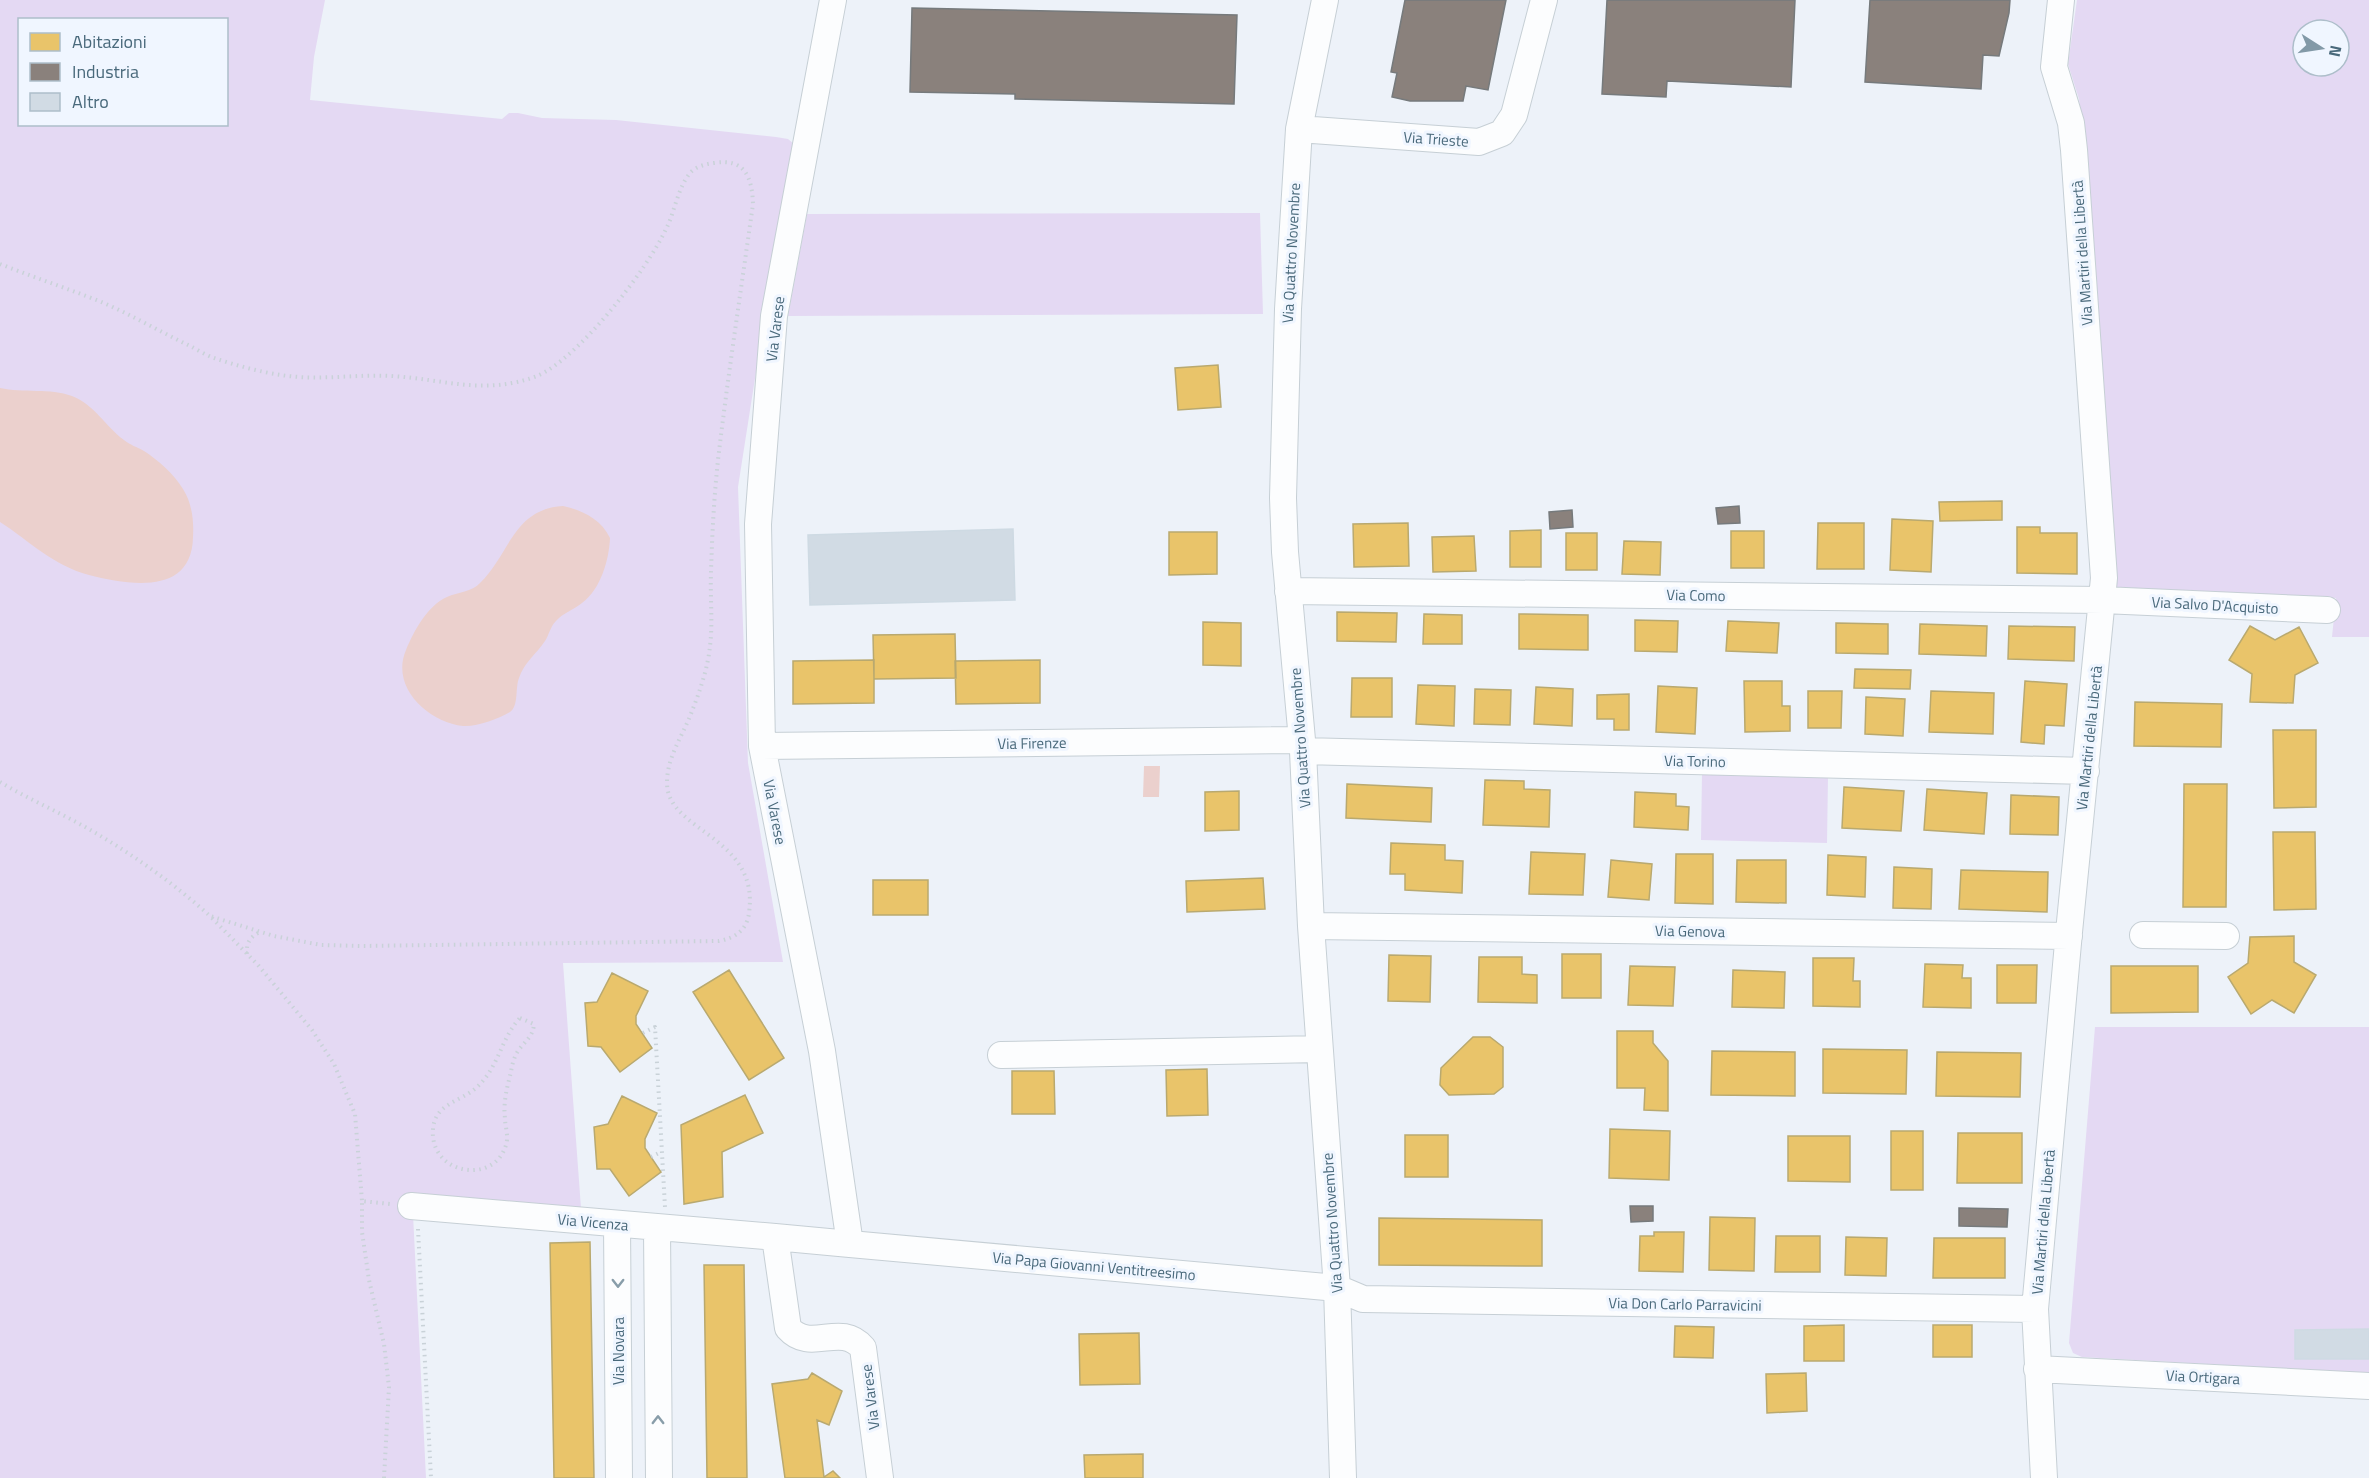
<svg xmlns="http://www.w3.org/2000/svg" width="2369" height="1478" viewBox="0 0 2369 1478" font-family="'Titillium Web',sans-serif">
  <style>
    .green { fill: #e4d9f3; fill-rule: evenodd }
    .water { fill: #ebd0cd }
    .homes { fill: #e9c46a; stroke: #b9a96f; stroke-width: 1.5 }
    .industry { fill: #8a817c; stroke: #767a7c; stroke-width: 1.5 }
    .building { fill: #d1dbe4; stroke: #cedae3; stroke-width: 1.5 }
    .lines { fill: none; stroke-linecap: round; stroke-linejoin: round }
    .minor-casing { stroke: #c6cfd5; stroke-width: 28 }
    .path { stroke: #c9d2d8; stroke-width: 4; stroke-dasharray: 1.5 4.5; stroke-linecap: butt }
    .minor { stroke: #fcfdfe; stroke-width: 26 }
    .oneway { stroke: #889da9 }
    .labels { text-anchor: middle; dominant-baseline: central; stroke-width: 6; stroke-linejoin: round; paint-order: stroke }
    .street-label { font-size: 15px; fill: #49697b; stroke: #f0f6ff }
  </style>
  <rect width="100%" height="100%" fill="#edf2f9"/>
  <path class="green" d="M0 0H325L314 57 310 100 502 119 509 113H518L542 118 616 120 776 137 788 139 794 144 776 244 738 487 748 763 783 962 563 963 581 1208 412 1194 426 1478H0ZM20 20H226V124H20Z
    M2077 0H2369V637H2332L2336 598 2115 587 2085 153 2079 99 2068 64ZM2303 30H2339V66H2303Z
    M1260 213 1263 314 788 316 807 214Z
    M1702 774 1828 777 1827 843 1701 840Z
    M2095 1027H2369V1373L2082 1357 2073 1353 2069 1343Z"/>
  <path class="water" d="M0 388C23 393 50 388 72 396 94 404 106 427 124 440 130 445 137 447 144 451 158 460 174 474 183 489 192 503 194 521 193 537 192 596 129 585 89 575 52 565 31 542 0 522Z
    M563 506C582 510 601 519 610 538 609 560 601 589 582 603 573 610 563 613 556 621 550 627 549 635 545 641 537 653 523 664 519 678 515 688 519 706 510 712 498 719 477 727 463 726 428 722 390 687 406 650 414 631 427 606 447 597 458 592 472 592 480 583 510 554 513 509 563 506Z
    M1144 766H1160L1159 797H1143Z"/>
  <path class="homes" d="M1218 365 1221 407 1178 410 1175 368Z
    M2002 501V520L1940 521 1939 502Z
    M1892 519 1933 521 1931 572 1890 570Z
    M1408 523 1409 566 1354 567 1353 524Z
    M1818 523H1864V569H1817Z
    M2017 527H2040V533H2077V574L2017 573Z
    M1541 530V567H1510V531Z
    M1731 531H1764V568H1731Z
    M1169 532H1217V574L1169 575Z
    M1566 533H1597V570H1566Z
    M1474 536 1476 571 1433 572 1432 537Z
    M1624 541 1661 542 1660 575 1622 574Z
    M1337 612 1397 613 1396 642 1337 641Z
    M1424 614 1462 615V644H1423Z
    M1519 614 1588 615V650L1519 649Z
    M1635 620 1678 621 1677 652 1635 651Z
    M1728 621 1779 623 1777 653 1726 651Z
    M1203 622 1241 623V666L1203 665Z
    M1836 623 1888 624V654L1836 653Z
    M1920 624 1987 626 1986 656 1919 654Z
    M2009 626 2075 627 2074 661 2008 659Z
    M2250 626 2275 640 2299 627 2318 663 2295 675 2293 703 2250 702 2252 674 2229 660Z
    M955 634 956 678 874 679 873 635Z
    M874 660V703L793 704V661Z
    M1040 660V703L956 704 955 661Z
    M1855 669 1911 670 1910 689 1854 688Z
    M1352 678H1392V717H1351Z
    M1744 681H1782V706H1790V731L1745 732Z
    M2025 681 2067 684 2064 726 2045 725 2044 744 2021 742Z
    M1418 685 1455 686 1454 726 1416 724Z
    M1658 686 1697 688 1695 734 1656 732Z
    M1536 687 1573 689 1572 726 1534 724Z
    M1475 689 1511 690 1510 725 1474 724Z
    M1808 691H1842L1841 728H1808Z
    M1931 691 1994 693 1993 734 1929 732Z
    M1629 694V730H1614V719H1597V695Z
    M1866 697 1905 699 1903 736 1865 734Z
    M2135 702 2222 704 2221 747 2134 746Z
    M2273 730H2316V807L2274 808Z
    M1485 780 1524 781V789L1550 790 1549 827 1483 825Z
    M1347 784 1432 788 1431 822 1346 818Z
    M2184 784H2227L2226 907H2183Z
    M1844 787 1904 791 1901 831 1842 828Z
    M1927 789 1987 793 1984 834 1924 830Z
    M1239 791V830L1205 831V792Z
    M1635 792 1676 794V806L1689 807 1688 830 1634 827Z
    M2011 795 2059 797 2058 835 2010 834Z
    M2273 832H2315L2316 909 2274 910Z
    M1391 843 1445 845V860L1463 861 1462 893 1405 890V874H1390Z
    M1531 852 1585 854 1583 895 1529 894Z
    M1676 854H1713V904L1675 903Z
    M1828 855 1866 857 1865 897 1827 895Z
    M1611 860 1652 864 1649 900 1608 897Z
    M1737 860H1786V903L1736 902Z
    M1894 867 1932 869 1931 909 1893 908Z
    M1961 870 2048 872 2047 912 1959 909Z
    M1263 878 1265 909 1187 912 1186 881Z
    M873 880H928V915H873Z
    M2294 936V962L2316 975 2294 1013 2272 1000 2251 1014 2228 977 2248 963 2250 937Z
    M1562 954H1601V998H1562Z
    M1389 955 1431 956 1430 1002 1388 1001Z
    M1479 957H1522V974L1537 975V1003L1478 1002Z
    M1813 958H1854L1853 981H1860V1007L1813 1006Z
    M1925 964 1963 965 1962 978H1971V1008L1923 1007Z
    M1997 965H2037L2036 1003H1997Z
    M1630 966 1675 967 1673 1006 1628 1005Z
    M2111 966H2198V1012L2111 1013Z
    M729 970 784 1058 749 1080 693 992Z
    M1733 970 1785 972 1784 1008 1732 1007Z
    M612 973 648 991 636 1016V1024L652 1048 620 1072 601 1047 588 1046 585 1003 597 1002Z
    M1617 1031H1653V1043L1668 1061V1111L1644 1110 1645 1088H1617Z
    M1473 1037H1490L1503 1047V1087L1494 1094 1449 1095 1440 1085 1441 1068Z
    M1823 1049 1907 1050 1906 1094 1823 1093Z
    M1712 1051 1795 1052V1096L1711 1095Z
    M1937 1052 2021 1053 2020 1097 1936 1096Z
    M1207 1069 1208 1115 1167 1116 1166 1070Z
    M1012 1071H1054L1055 1114H1012Z
    M745 1095 763 1133 722 1152 723 1197 684 1204 681 1125Z
    M622 1096 657 1113 645 1139V1148L661 1172 629 1196 610 1169H597L594 1127 608 1124Z
    M1610 1129 1670 1131 1669 1180 1609 1178Z
    M1891 1131H1923V1190H1891Z
    M1958 1133H2022V1183H1957Z
    M1405 1135H1448V1177H1405Z
    M1788 1136H1850V1182L1788 1181Z
    M1710 1217 1755 1218 1754 1271 1709 1270Z
    M1379 1218 1542 1220V1266L1379 1265Z
    M1654 1232H1684L1683 1272 1639 1271 1640 1236H1654Z
    M1776 1236H1820V1272H1775Z
    M1846 1237 1887 1238 1886 1276 1845 1275Z
    M1934 1238H2005V1278H1933Z
    M590 1242 594 1478H554L550 1243Z
    M704 1265H744L747 1478H707Z
    M1844 1325V1361H1804V1326Z
    M1933 1325H1972V1357H1933Z
    M1675 1326 1714 1327 1713 1358 1674 1357Z
    M1139 1333 1140 1384 1080 1385 1079 1334Z
    M812 1373 842 1391 829 1425 817 1420 824 1477 833 1471 840 1478H785L772 1384 808 1379Z
    M1806 1373 1807 1411 1767 1413 1766 1374Z
    M1143 1454V1478H1085L1084 1455Z"/>
  <path class="industry" d="M1405 0H1506L1488 90 1466 86 1463 101H1410L1392 97 1397 73 1391 72Z
    M1607 0H1795L1791 87 1667 81 1666 97 1602 94Z
    M1870 0H2010L2009 13 1999 56 1983 55 1981 89 1865 82Z
    M912 8 1237 15 1234 104 1015 99V94L910 92Z
    M1739 506 1740 523 1718 524 1716 508Z
    M1572 510 1573 527 1550 529 1549 512Z
    M1630 1206H1653V1221L1631 1222Z
    M1959 1208 2008 1209 2007 1227 1959 1226Z"/>
  <path class="building" d="M1013 529 1015 600 810 605 808 535Z
    M2369 1329V1359H2295V1330Z"/>
  <g class="lines">
    <g class="minor-casing">
      <path id="minor" d="M833 0 774 316 758 524 762 746 822 1051 850 1244 775 1237 788 1328C811 1354 840 1321 863 1348L880 1478
        M1325 0 1299 129 1288 309 1283 498 1285 552 1303 751 1311 926 1337 1288 1343 1478
        M1299 129 1479 142 1502 133 1514 115 1544 0
        M1288 591 2103 600 2327 610
        M762 746 1301 740
        M1303 751 2086 771
        M1311 926 2069 936
        M2143 935 2226 936
        M1001 1055 1319 1049
        M411 1206 775 1237
        M617 1224 619 1478
        M657 1228 659 1478
        M850 1244 1337 1288 1363 1299 2035 1309
        M2037 1369 2369 1386
        M2044 1478 2035 1309 2069 932 2104 578 2074 150 2071 123 2054 67 2061 0"/>
    </g>
    <path class="path" d="M0 264C33 277 66 288 99 301 128 313 157 330 186 344 195 348 205 355 214 358 235 365 260 372 281 375 318 381 355 374 391 376 444 379 484 396 537 376 578 359 647 270 666 229 675 212 678 185 692 171 698 166 706 164 714 163 745 158 752 177 753 204 741 290 728 375 718 460 714 497 712 536 711 573 710 598 713 622 710 646 708 667 700 691 692 711 683 736 667 756 667 783 667 832 760 836 749 913 747 930 735 938 719 941L362 946 321 945 274 936 210 916 258 965 312 1030 334 1064 355 1114 362 1201
      M0 782C25 797 52 809 78 823 125 849 170 880 210 916
      M247 954C246 943 250 937 260 932
      M520 1018 534 1024C533 1037 525 1041 518 1051 514 1057 512 1065 511 1072 507 1087 503 1103 505 1118 505 1127 509 1136 506 1145 494 1186 429 1174 433 1129 435 1103 461 1102 477 1087 499 1067 501 1038 520 1018Z
      M643 1033 655 1027 665 1207
      M651 1157 661 1152
      M418 1229 431 1478
      M384 1478 389 1387 384 1344 369 1280 362 1232V1201L390 1204"/>
    <use href="#minor" class="minor"/>
  </g>
  <defs><path id="oneway-chevron" d="M-2-3.5L2.5 0L-2 3.5" fill="none" stroke-width="1.6" stroke-linecap="round" stroke-linejoin="round" transform="scale(1.5)"/></defs>
  <g class="oneway">
    <use href="#oneway-chevron" transform="translate(618 1283) rotate(90)"/>
    <use href="#oneway-chevron" transform="translate(658 1420) rotate(-90)"/>
  </g>
  <g class="labels">
    <g class="street-label">
      <text transform="translate(1436 139) rotate(4)">Via Trieste</text>
      <text transform="translate(1291 253) rotate(-87)">Via Quattro Novembre</text>
      <text transform="translate(2082 253) rotate(-94)">Via Martiri della Libertà</text>
      <text transform="translate(775 329) rotate(-83)">Via Varese</text>
      <text transform="translate(1696 595) rotate(1)">Via Como</text>
      <text transform="translate(2215 605) rotate(3)">Via Salvo D'Acquisto</text>
      <text transform="translate(1300 738) rotate(-94)">Via Quattro Novembre</text>
      <text transform="translate(2089 738) rotate(-84)">Via Martiri della Libertà</text>
      <text transform="translate(1032 743) rotate(-1)">Via Firenze</text>
      <text transform="translate(1695 761) rotate(1)">Via Torino</text>
      <text transform="translate(775 812) rotate(79)">Via Varese</text>
      <text transform="translate(1690 931) rotate(1)">Via Genova</text>
      <text transform="translate(593 1222) rotate(5)">Via Vicenza</text>
      <text transform="translate(2043 1222) rotate(-85)">Via Martiri della Libertà</text>
      <text transform="translate(1332 1223) rotate(-94)">Via Quattro Novembre</text>
      <text transform="translate(1094 1266) rotate(5)">Via Papa Giovanni Ventitreesimo</text>
      <text transform="translate(1685 1304) rotate(1)">Via Don Carlo Parravicini</text>
      <text transform="translate(618 1351) rotate(-90)">Via Novara</text>
      <text transform="translate(2203 1377) rotate(3)">Via Ortigara</text>
      <text transform="translate(870 1397) rotate(-97)">Via Varese</text>
    </g>
  </g>
  <rect x="18" y="18" width="210" height="108" fill="#f0f6ff" stroke="#adbeca" stroke-width="1.5"/>
  <rect x="30" y="33" width="30" height="18" fill="#e9c46a" stroke="#adbeca" stroke-width="1.5"/>
  <text x="72" y="48" font-size="18" fill="#49697b">Abitazioni</text>
  <rect x="30" y="63" width="30" height="18" fill="#8a817c" stroke="#adbeca" stroke-width="1.5"/>
  <text x="72" y="78" font-size="18" fill="#49697b">Industria</text>
  <rect x="30" y="93" width="30" height="18" fill="#d1dbe4" stroke="#adbeca" stroke-width="1.5"/>
  <text x="72" y="108" font-size="18" fill="#49697b">Altro</text>
  <g transform="translate(2321 48) rotate(102)"><circle r="28" fill="#f0f6ff" stroke="#adbeca" stroke-width="1.5"/>
  <path d="M0-4.5L10 22L0 15L-10 22Z" fill="#8299a7"/>
  <text y="-9" font-size="16" font-weight="bold" text-anchor="middle" fill="#49697b">N</text>
  </g>
</svg>
